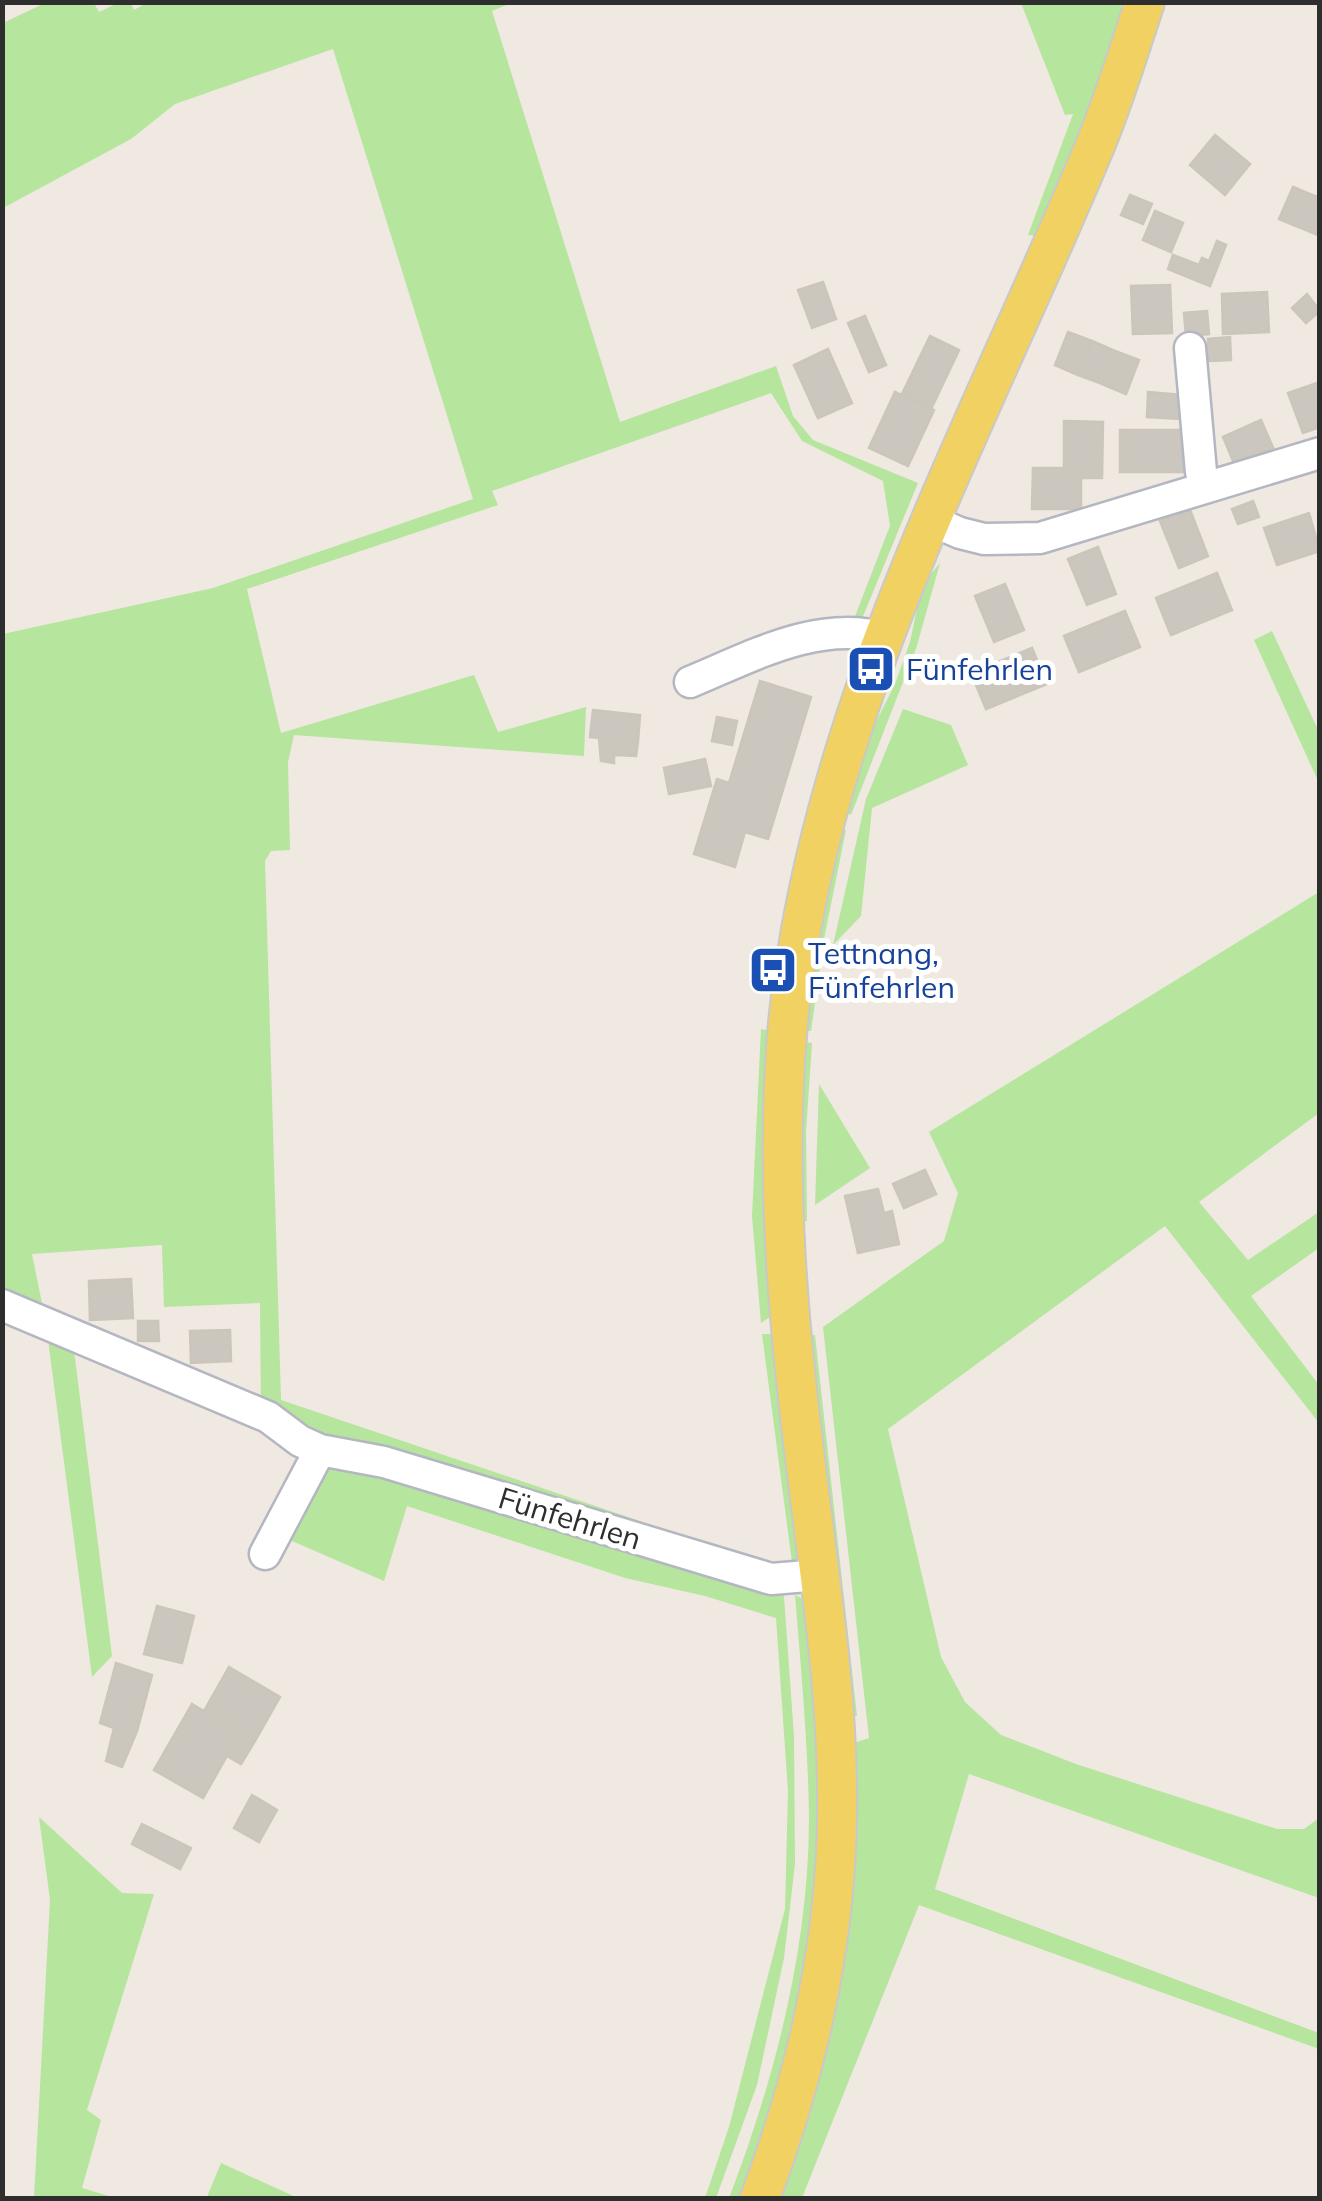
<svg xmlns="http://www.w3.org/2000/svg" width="1322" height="2201" viewBox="0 0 1322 2201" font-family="Mulish,sans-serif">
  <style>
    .green { fill: #b6e59e }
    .building { fill: #cbc7bf; stroke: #cbc5ba; stroke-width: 2.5 }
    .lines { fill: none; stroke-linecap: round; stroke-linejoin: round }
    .minor-casing { stroke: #b4b7c1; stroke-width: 35 }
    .major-casing { stroke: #c9c9c9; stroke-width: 42 }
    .minor { stroke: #fff; stroke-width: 30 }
    .major { stroke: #f2d163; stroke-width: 38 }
    .labels { text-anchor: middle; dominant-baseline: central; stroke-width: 10; stroke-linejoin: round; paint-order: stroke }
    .transit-label { font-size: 30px; fill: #164399; stroke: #fff; text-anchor: start }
    .street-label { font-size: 30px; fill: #2e2e2e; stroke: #fff }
  </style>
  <rect width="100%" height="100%" fill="#efe9e1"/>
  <path class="green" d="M120 2 131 3 134 10 148 2 511 3 492 11 620 422 776 366 793 416 813 440 918 483 859 626 852 624 890 526 883 481 802 441 771 393 492 491 498 505 247 589 281 733 474 675 498 732 586 707 584 756 294 735 288 762 290 850 271 851 265 861 281 1400 782 1569 794 1736 795 1864 784 1958 757 2085 716 2198H705L729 2127 785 1909 788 1791 776 1618 705 1596 625 1578 407 1506 384 1581 276 1534 320 1450 261 1414 260 1303 164 1307 162 1245 32 1254 46 1323 72 1334 112 1656 92 1677 46 1324 3 1305V634L213 588 473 499 333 49 175 104 131 139 3 208V23L45 3H94L99 12Z
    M1021 3H1125C1106 83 1072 161 1038 236L1028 235 1073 114 1065 115Z
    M940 563 916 649 851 815 843 811 859 756 895 684 910 642 922 585Z
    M1272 631 1319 732V783L1254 640Z
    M903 709 951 725 968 765 872 808 861 916 833 945 866 799Z
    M838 827 846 830 824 939 811 1031H802Z
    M1319 892V1113L1199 1202 1248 1260 1319 1212V1248L1251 1296 1319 1385V1423L1165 1226 888 1429 941 1657 965 1702 1001 1735 1076 1764 1277 1829H1304L1319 1818V1898L969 1774 935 1889 1319 2033V2049L919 1905 802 2198H776L851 1744 869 1738 823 1327 944 1241 958 1193 929 1132Z
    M761 1029 771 1031 773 1315 761 1323 752 1216Z
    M800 1042 812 1043 806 1132 807 1221 799 1222Z
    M819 1084 870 1168 815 1205Z
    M762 1334H774L804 1566 793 1570Z
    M815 1335 857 1716 847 1715 803 1336Z
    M795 1595 807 1601 822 1769 818 1887 798 2023 744 2198H729C775 2078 809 1948 809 1817 808 1743 801 1669 795 1595Z
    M39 1817 122 1893 154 1894 87 2110 101 2120 82 2188 116 2198H34L50 1900Z
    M221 2163 298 2198 207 2197Z"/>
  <path class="building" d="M1215 135 1250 164 1225 195 1190 165Z
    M1293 187 1320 198V236L1279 219Z
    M1130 195 1152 204 1143 224 1121 215Z
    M1155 211 1183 223 1171 252 1143 240Z
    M1217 241 1226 245 1210 286 1168 269 1173 255 1199 265 1202 258 1209 261Z
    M823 282 836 319 812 328 798 290Z
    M1170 285 1172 333 1133 334 1131 286Z
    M1267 292 1269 332 1223 334 1222 294Z
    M1307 294 1320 311 1306 323 1292 308Z
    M1207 311 1209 334 1186 336 1184 313Z
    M865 316 886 365 869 372 848 323Z
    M1068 332 1092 341 1078 375 1055 365Z
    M930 336 959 350 932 407 902 394Z
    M1230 337 1231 360 1209 361 1208 339Z
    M1092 341 1115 351 1102 384 1078 375Z
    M828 349 852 403 818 418 794 365Z
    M1115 351 1139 360 1126 394 1102 384Z
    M1320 382V427L1303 433 1288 393Z
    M895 392 934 410 908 466 869 448Z
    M1148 392 1182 395 1180 419 1147 417Z
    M1261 420 1275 452 1236 468 1223 437Z
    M1064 421 1103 422 1102 478H1081L1064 468Z
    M1120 430H1188V472H1120Z
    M1033 468H1064L1081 478V509H1032Z
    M1253 501 1259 517 1238 524 1232 509Z
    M1190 510 1208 556 1179 568 1160 521Z
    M1309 513 1320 551 1277 565 1264 528Z
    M1098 547 1116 594 1087 605 1068 559Z
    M1217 573 1232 610 1171 635 1156 598Z
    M1005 584 1024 630 994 642 975 596Z
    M1125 611 1140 647 1079 672 1064 636Z
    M1032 648 1047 684 986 709 971 673Z
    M760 681 811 697 768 839 745 832 735 867 694 854 717 779 729 783Z
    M593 710 640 715 638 741 590 737Z
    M717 717 737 721 732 745 712 741Z
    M599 738 638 741 636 756 614 755V763L601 761Z
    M705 759 711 786 669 794 664 768Z
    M925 1170 936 1194 904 1208 893 1184Z
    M878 1189 884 1213 892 1211 899 1244 858 1253 845 1196Z
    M131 1279 133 1318 90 1320 89 1281Z
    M138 1321H158L159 1341H138Z
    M230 1330 231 1361 191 1363 190 1331Z
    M157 1606 194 1616 182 1663 144 1654Z
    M116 1663 152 1675 137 1731 122 1767 106 1761 114 1728 100 1723Z
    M229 1667 280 1697 255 1741 204 1711Z
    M192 1704 255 1741 241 1764 227 1756 203 1798 154 1770Z
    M252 1795 277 1810 259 1842 234 1828Z
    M142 1824 191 1848 180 1869 132 1844Z"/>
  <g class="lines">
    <g class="minor-casing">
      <path id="minor" d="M1190 348 1201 472 1207 486
        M932 521 960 533 984 539 1040 538 1320 453
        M690 682C751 657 818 619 885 638
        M2 1305 268 1417 300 1441 320 1450 384 1462 771 1579 820 1575
        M265 1554 320 1450"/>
    </g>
    <g class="major-casing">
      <path id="major" d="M760 2198C810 2065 840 1928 837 1786 836 1687 821 1588 809 1490 789 1335 774 1179 788 1023 818 714 974 435 1092 153 1113 104 1128 53 1145 2"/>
    </g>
    <use href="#minor" class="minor"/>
    <use href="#major" class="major"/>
  </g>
  <defs>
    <g id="bus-square" transform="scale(2.5)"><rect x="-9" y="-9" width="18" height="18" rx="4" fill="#1a4fb4" stroke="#fff"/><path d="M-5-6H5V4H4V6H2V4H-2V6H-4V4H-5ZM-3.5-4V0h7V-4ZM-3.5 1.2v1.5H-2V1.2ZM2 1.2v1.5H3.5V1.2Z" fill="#fff"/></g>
  </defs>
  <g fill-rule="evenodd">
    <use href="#bus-square" x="871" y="669"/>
    <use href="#bus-square" x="773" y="970"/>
  </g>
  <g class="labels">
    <g class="transit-label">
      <text x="906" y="669">Fünfehrlen</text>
      <text x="808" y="953">Tettnang,<tspan x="808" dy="34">Fünfehrlen</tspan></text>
    </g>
    <g class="street-label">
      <text transform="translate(570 1518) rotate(17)">Fünfehrlen</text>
    </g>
  </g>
  <rect width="1322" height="2201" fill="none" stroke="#2e2e2e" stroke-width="10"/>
</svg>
